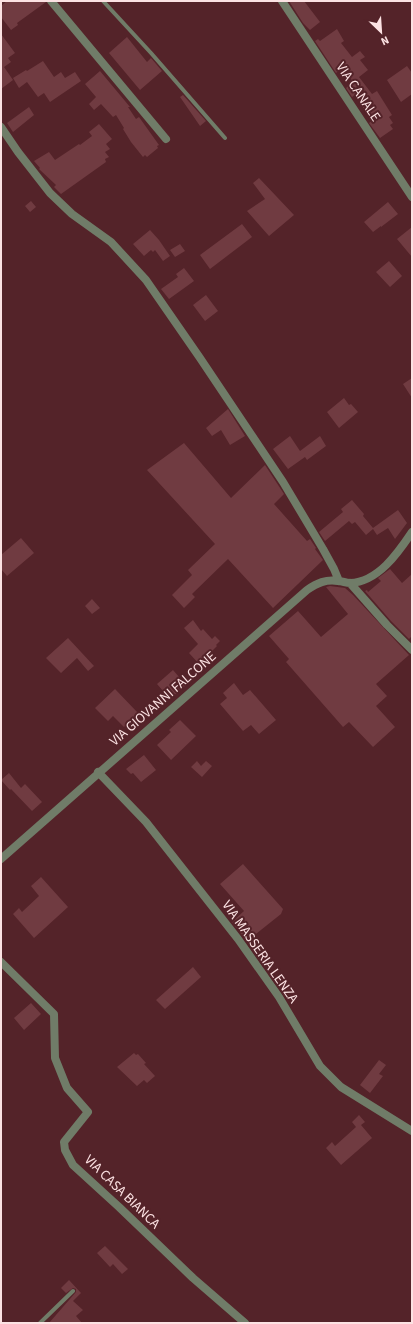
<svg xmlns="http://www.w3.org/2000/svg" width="413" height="1324" viewBox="0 0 413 1324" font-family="'Source Sans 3',sans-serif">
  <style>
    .building { fill: #703b41 }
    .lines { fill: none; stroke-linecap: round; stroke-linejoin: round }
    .lane { stroke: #707c68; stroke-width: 4 }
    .street { stroke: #707c68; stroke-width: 8 }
    .labels { text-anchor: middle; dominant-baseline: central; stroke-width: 4; stroke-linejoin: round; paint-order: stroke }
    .street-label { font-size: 14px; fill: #fce2e3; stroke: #542329 }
  </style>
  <rect width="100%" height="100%" fill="#542329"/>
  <path class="building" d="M7 1H46V2L17 23 18 25 11 30 1 17V6Z
    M289 1H304L320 22 310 30 303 23Z
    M337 29 344 41 341 43 352 57 360 51 365 57 360 60 368 70 359 77 372 94 377 91 392 115 389 117 393 123 390 125 393 129 380 138 369 123 372 121 355 95 352 97 346 88 353 82 342 68 336 73 315 41 318 39 320 41Z
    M1 34 15 53 8 58 11 62 4 67 13 80 1 89Z
    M127 37 147 62 151 58 162 71 140 90 109 53Z
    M43 61 54 77 61 72 65 78 75 72 81 81 50 102 44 93 38 97 27 82 19 88 13 78 26 70 27 71Z
    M407 66 412 73V94L401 102 387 80Z
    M100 71 130 107H128L136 119 139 117 159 145 157 146 158 148 147 157 145 155 143 157 131 142 123 129 124 128 116 115 113 117 101 104 94 110 89 104 96 97 85 84Z
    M183 95 206 121 200 126 180 97Z
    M29 107 34 115 13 132 7 123Z
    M99 124 112 139 106 144 110 149 105 152 109 157 105 159 106 162 61 194 54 187 56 185 39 169 40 168 34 161 49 152 55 160 79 144 80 145 92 136 89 132Z
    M259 178 294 215 269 236 247 211 265 199 253 183Z
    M31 201 36 207 30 212 25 206Z
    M388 202 398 214 381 227V226L373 232 364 222Z
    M242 224 252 237 210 269 200 255Z
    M412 227V257L397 239Z
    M150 230 159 240 170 256 163 261 155 250 153 252 151 250 144 256 133 244Z
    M180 244 185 251 175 257 170 250Z
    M389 261 402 276 390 287 376 272Z
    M184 268 194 281 169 299 161 289 178 277 176 274Z
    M206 295 218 311 205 321 193 305Z
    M412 378V398L403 384Z
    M344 398 349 405 351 404 358 412 339 428 327 412Z
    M228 409 245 436 230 445 221 430 212 436 206 428Z
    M290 436 300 451 320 436 326 446 307 460 305 457 288 469 273 449Z
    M184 443 231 498 265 465 284 494 274 504 307 541 310 539 316 548 315 549 323 560 273 608 228 559 192 594 195 597 184 608 172 595 192 575 188 570 215 544 147 470Z
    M352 500 364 514 363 516 373 528 398 510 407 523 395 539 388 528 377 535 373 529 366 535 355 522 352 524 349 521 325 541 319 532 343 512 341 509Z
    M21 538 34 553 7 576 1 569V555Z
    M390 569 402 583 412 574V636L409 639 391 621 365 591 367 590 368 592 381 581 378 578Z
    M330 586 345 588 353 595 409 655 376 684 387 696 376 706 395 727 373 747 349 722 343 727 286 662 289 659 269 636 298 611 321 637 348 614 326 587Z
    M92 599 100 608 92 614 85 606Z
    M193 620 201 631 203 629 212 639 215 636 220 641 216 645 217 646 208 655 211 659 205 664 203 662 200 665 189 653 198 644 184 628Z
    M68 638 94 666 88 671 77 658 61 673 46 658Z
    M173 670 186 685 170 699 157 684Z
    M234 683 243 695 250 690 276 720 259 734 251 725 243 731 220 704 227 698 223 693Z
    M115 689 138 713 124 727 113 716 108 721 95 708Z
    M180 720 196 736 171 760 157 745 171 732 169 730Z
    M144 755 156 770 141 782 133 773 131 774 126 769Z
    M197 761 201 766 206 761 212 766 202 777 191 767Z
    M9 773 21 788 25 784 42 802 32 811 11 789 10 790 1 780Z
    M243 864 283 909 281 914 247 941 232 922 244 911 220 884Z
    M41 877 68 907 34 938 13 914 19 908 22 912 39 896 31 886Z
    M193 967 201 977 165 1009 156 1000Z
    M31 1003 41 1014 24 1030 14 1018Z
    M134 1053 136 1055 138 1054 146 1063 144 1064 155 1076 147 1083 144 1080 137 1086 117 1067Z
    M379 1060 386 1065 379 1074 383 1076 370 1093 360 1085Z
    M359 1115 365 1122 361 1125 372 1138 341 1165 326 1148 332 1142 335 1146 356 1127 352 1122Z
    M105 1246 128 1269 122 1274 113 1264 110 1267 97 1253Z
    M69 1280 81 1293 73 1301 83 1310 76 1316 82 1323H49L76 1292V1289L73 1288 66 1293 61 1288Z"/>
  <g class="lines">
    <path class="lane" d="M103 1 151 53 225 138
      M40 1323 73 1291"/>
    <path class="street" d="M51 1 166 139
      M282 1 412 197
      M1 127 18 152 50 193 72 214 111 242 146 280 200 358 283 482 323 549 334 569 339 581
      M350 583 387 625 412 650
      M98 772 146 822 238 939 279 997 320 1066 341 1087 412 1131
      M1 859 307 590C317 583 326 579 338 581 342 581 346 583 350 583 378 582 398 553 412 532
      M1 962 54 1014 55 1058 67 1088 88 1112 64 1142 65 1150 73 1165 119 1207 193 1278 245 1323"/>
  </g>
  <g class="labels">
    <g class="street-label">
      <text transform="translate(358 92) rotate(56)">VIA CANALE</text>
      <text transform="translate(163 699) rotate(-41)">VIA GIOVANNI FALCONE</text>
      <text transform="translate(260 952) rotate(55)">VIA MASSERIA LENZA</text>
      <text transform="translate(122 1192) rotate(44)">VIA CASA BIANCA</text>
    </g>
  </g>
  <rect width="413" height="1324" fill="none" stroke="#fce2e3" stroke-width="4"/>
  <g transform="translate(381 32) rotate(155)" stroke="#542329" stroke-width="3" paint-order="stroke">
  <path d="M0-3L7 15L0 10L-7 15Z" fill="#fce2e3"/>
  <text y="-6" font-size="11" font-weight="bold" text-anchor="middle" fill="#fce2e3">N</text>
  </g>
</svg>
